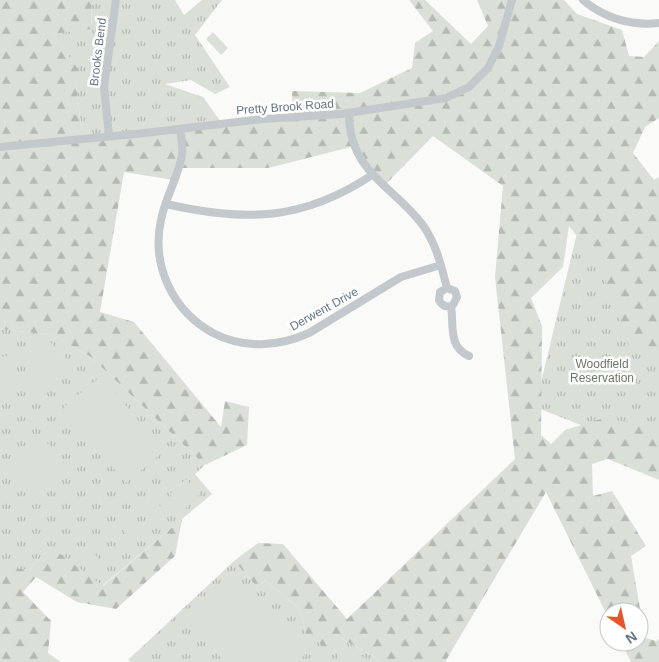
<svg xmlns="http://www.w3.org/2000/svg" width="659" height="662" viewBox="0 0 659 662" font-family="Arial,sans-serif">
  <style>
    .grass { fill: url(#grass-tufts) }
    .forest { fill: url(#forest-firs) }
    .garden { fill: #dadfd7 }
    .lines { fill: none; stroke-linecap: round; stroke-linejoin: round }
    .minor { stroke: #c3c8cc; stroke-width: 8 }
    .labels { text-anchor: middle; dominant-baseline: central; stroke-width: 5; stroke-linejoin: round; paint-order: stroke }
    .street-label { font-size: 12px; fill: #657683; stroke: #fff }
    .park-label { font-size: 12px; fill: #687a64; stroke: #fff }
  </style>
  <defs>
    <pattern id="grass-tufts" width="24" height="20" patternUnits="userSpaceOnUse" patternTransform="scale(1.25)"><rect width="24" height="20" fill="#dadfd7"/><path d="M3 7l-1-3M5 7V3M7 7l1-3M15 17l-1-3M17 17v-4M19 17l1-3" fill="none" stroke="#b4b9b4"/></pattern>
    <pattern id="forest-firs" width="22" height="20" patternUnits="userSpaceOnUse" patternTransform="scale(1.25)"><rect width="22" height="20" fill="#dadfd7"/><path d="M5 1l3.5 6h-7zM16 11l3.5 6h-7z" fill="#b4b9b4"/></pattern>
  </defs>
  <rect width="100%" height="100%" fill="#fafaf8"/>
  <path class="grass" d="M92 0H175L184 15 202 0H222L195 35 230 87 215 94 191 80 165 84 203 97 223 125 83 141 76 85 84 79 53 34 91 28Z
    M585 200 659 226V456L535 407Z
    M0 329 52 335 91 357 205 465 195 474 212 494 102 586 51 547 30 569H0Z
    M234 561 257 587 265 580 300 609 306 633 327 648 337 636 383 662H131L128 660Z"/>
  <path class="forest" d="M0 0H92L91 29 53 34 85 79 76 85 83 141 293 119 292 91 360 93 412 68 415 43 433 31 409 0H425L471 44 488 26 477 0H564L577 14 622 30 629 56 644 57 659 41V118L645 127 633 153 654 180 659 177V359L628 345 601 267 569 226 563 267 531 298 542 326 541 435 551 444 565 430 600 419 645 423 659 433V480L608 459 592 464 593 496 612 491 646 546 631 556 645 638 657 641 659 639V662H631L621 642H639V612H609V619L546 492 445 662H383L337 636 327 649 306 633 300 609 265 580 257 587 234 561 258 543 283 544 347 619 515 459 495 277 503 186 433 136 384 186 355 146 268 168H178L174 180 124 172 100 312 134 322 221 427 225 401 249 407 247 445 205 465 91 357 52 335 0 329Z
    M182 519 175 556 116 609 77 602 36 577 23 592 51 621 48 653 61 662H0V569H30L51 547 103 586Z"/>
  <path class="garden" d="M213 32 228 48 221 55 206 39Z
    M46 338 74 366 42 397C18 382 21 350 46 338Z
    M11 355C18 373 14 390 0 403V357Z
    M101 376 164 451 126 483 63 408Z
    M37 439C69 447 69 488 37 497L9 464Z
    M186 479 200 494 193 501 179 485Z
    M177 487 191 503 184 510 170 494Z
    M154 499 168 516 160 522 147 505Z
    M128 521 142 537 134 543 121 527Z
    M118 529 132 546 124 552 111 535Z
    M102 542 116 559 108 565 95 549Z
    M92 551 106 567 98 574 85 557Z
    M238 579 307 653 297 662H225L190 624Z
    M344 646 372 662H335Z"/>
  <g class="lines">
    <path class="minor" d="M583 0C604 18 631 26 659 23
      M349 113C349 172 392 185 422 224 436 243 441 265 447 288L440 292 439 300C442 306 447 308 453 305L457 297 455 291 447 288
      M180 129C181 137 183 147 182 155 178 178 165 198 161 220 151 266 173 311 213 333 244 349 278 347 309 333L401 277 441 265
      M109 136 104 87 116 0
      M0 147 145 133 263 119 341 114 446 98 469 87 488 68 499 46 512 0
      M166 204C245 222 303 221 372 175
      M451 306C454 326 448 347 469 356"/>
  </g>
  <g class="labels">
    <g class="street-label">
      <text transform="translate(98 52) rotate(-83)">Brooks Bend</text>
      <text transform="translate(285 107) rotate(-4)">Pretty Brook Road</text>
      <text transform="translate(324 309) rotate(-29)">Derwent Drive</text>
    </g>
    <g class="park-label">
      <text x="602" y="364">Woodfield<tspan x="602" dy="14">Reservation</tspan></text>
    </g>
  </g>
  <g transform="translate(624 627) rotate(146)"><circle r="24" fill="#ffffff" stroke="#c1c8cd"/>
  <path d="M0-4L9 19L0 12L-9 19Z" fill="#e4572e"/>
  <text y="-8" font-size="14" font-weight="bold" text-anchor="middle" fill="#657683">N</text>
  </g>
</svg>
